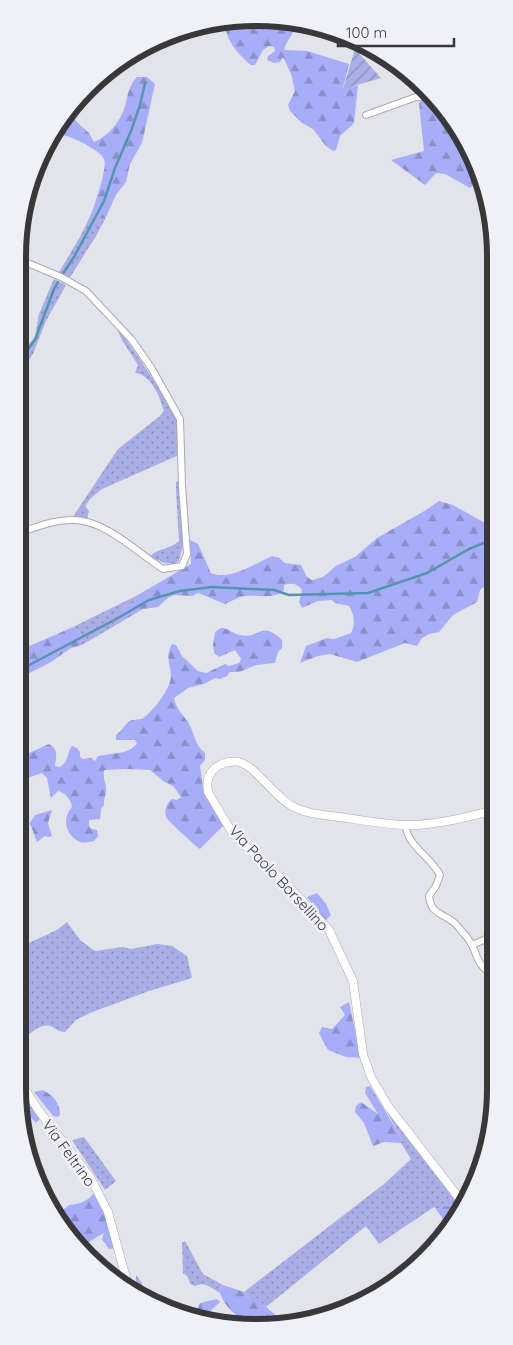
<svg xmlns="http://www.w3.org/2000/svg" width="513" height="1345" viewBox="0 0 513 1345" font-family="Quicksand,sans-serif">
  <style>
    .grass { fill: url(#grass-dots) }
    .forest { fill: url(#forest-firs) }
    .garden { fill: url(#garden-furrows) }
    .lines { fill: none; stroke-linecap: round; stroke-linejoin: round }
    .stream { stroke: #5395b1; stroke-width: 2.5 }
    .minor-casing { stroke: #aaaab1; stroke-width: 8 }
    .tertiary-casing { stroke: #aaaab1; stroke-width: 9 }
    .minor { stroke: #fff; stroke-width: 6 }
    .tertiary { stroke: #fff; stroke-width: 8 }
    .labels { text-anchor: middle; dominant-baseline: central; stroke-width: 5; stroke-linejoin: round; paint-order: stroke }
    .street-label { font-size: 15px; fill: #38383b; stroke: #f0f1f8 }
    .rim { fill: none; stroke: #38383b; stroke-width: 6 }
  </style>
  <defs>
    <pattern id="grass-dots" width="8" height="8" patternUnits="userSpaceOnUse" patternTransform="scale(1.25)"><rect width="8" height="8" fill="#a9aee6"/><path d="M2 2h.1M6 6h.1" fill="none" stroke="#8b8fbc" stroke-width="1.8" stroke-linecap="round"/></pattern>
    <pattern id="forest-firs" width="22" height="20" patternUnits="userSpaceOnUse" patternTransform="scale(1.25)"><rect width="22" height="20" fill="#a8adf7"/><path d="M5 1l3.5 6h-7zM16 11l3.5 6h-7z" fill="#8a8ec9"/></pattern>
    <pattern id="garden-furrows" width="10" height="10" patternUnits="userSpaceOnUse" patternTransform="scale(1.25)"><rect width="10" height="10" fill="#a9aee6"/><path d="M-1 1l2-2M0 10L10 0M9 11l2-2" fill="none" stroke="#8b8fbc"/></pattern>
  </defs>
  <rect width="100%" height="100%" fill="#e3e4eb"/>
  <path class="grass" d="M92 212 97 218 105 219 96 236 69 279 58 274 81 235Z
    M54 279 66 285 46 321 33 354 18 375V350L22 345 30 343 35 336 39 314Z
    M113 321 137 355 172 408 177 421 179 455 102 489 91 498 85 506 89 511 87 519 76 517 74 515 118 449 160 416 164 411C160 397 151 374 135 373L138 365 122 340Z
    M180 481 183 545 179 561C170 567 160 561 151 557V555C160 548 171 549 179 541L176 490V482Z
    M136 596V601L131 605 123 607 121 622 82 645C82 636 81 630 73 627Z
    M67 922 80 940 95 951 123 947 131 949 157 944 172 946 187 956 192 978 149 991 90 1013 76 1020 65 1032C58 1032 56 1028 50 1026 39 1023 25 1038 18 1044V948L57 930Z
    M387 1112 460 1206 455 1204 436 1209 434 1207 379 1244 366 1226 266 1307 252 1301 244 1292 384 1184 411 1159 401 1143V1137Z
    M84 1137 116 1181 105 1190 72 1140Z
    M185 1241 203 1274 223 1285 219 1289 220 1293C211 1288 205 1281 195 1286L190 1284 188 1277 183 1273 182 1243Z
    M136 1275 142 1283 145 1298 136 1295Z"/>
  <path class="forest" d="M253 22C266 28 283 18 294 29 292 37 286 41 284 50L307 51 349 64 343 88 358 85 354 123 340 136 336 150 333 151 326 146 313 129 302 123 290 111 288 105 295 91 291 74 283 57 280 62 274 63 267 60 268 56 275 51 274 47 269 46 263 50 255 65H251C241 57 227 42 226 29Z
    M137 77H147L155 84 142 143 130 164 126 182 116 195 105 219 97 218 92 212C95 203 108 166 104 159 101 152 91 148 85 144 76 139 66 135 55 134L66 112 89 133 94 142C109 135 120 123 125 106 128 95 129 85 137 77Z
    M436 99 471 151 480 180 470 188 445 174 436 173 425 185 391 160 424 151 419 103 422 100Z
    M439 501 453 505 494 528V579L480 590 477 602 453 615 439 632 429 634 422 638 417 646 405 643 357 662 330 654 318 656 300 663 306 646 327 638 334 639 351 633C356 623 354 615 349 606L335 603 332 600 318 601 302 608 299 602 302 590C297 583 291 583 284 585V590C275 601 254 593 240 597 235 599 230 602 225 604L198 593 192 596 175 595 169 597 158 607 143 609 121 622 123 607 131 605 136 601V596L191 564 190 540 198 544 211 573C230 581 255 563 273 556L279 558 285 563 301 565 307 577 312 580 323 577 336 566 355 557 377 538 426 510Z
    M73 627C81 630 82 636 82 645L71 648 51 662 18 679V654L25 648Z
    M221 628C229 628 233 634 240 635 260 640 260 619 282 640V648L278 652 275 663 256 665 239 672H230L227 676 220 679 215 678 204 684 188 688 174 698C176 708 182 714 188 722 195 733 194 745 205 753V760L200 766 204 793 224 825 200 849C195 846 168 821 166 817 164 810 166 804 172 799L177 800 181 797 173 786 163 781 150 770 127 769 104 770C103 780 105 779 106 788 107 794 103 799 104 805L101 809 100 819 89 820V826L92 829 97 830 98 836 94 841C89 842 83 844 78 841 65 834 62 817 72 807 71 800 66 793 58 791L51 798 47 778 42 773 18 781V752L29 753 49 744C59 750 56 756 55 766L60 767C70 760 66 754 72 746L77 748 80 752V757L83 759 91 758 95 761 98 756 124 752 131 749 137 744 135 740H116V735C121 731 123 728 127 723 131 719 136 720 141 719 150 716 167 692 170 682 174 669 163 659 172 644L176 645 182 656 198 671 206 673 225 664 229 666 239 663 241 659 235 650 219 657 214 653 213 645 215 632Z
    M52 810 48 823 52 836 48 837 45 836 37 842 31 826 29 824 35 815Z
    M317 893 326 904 331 915 325 921 307 897Z
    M349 1002 361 1058 346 1057 328 1050 319 1033 322 1027 332 1029 345 1015 340 1007Z
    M20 1086 42 1117 36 1123 25 1111 19 1097 18 1087Z
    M370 1086 401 1137V1143L384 1142 373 1146 364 1123 355 1112 356 1106 361 1102 378 1114 365 1093 366 1087Z
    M43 1090C53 1096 60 1102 60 1115L57 1117 53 1116 34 1092Z
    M95 1192 107 1212 117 1248 109 1249 102 1239 104 1233 79 1248 57 1212H61L69 1205C81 1204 88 1201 95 1192Z
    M455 1204 460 1206 449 1228 436 1209Z
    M223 1285 244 1292 249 1298 266 1307 285 1323C275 1324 262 1326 253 1324 238 1320 222 1305 219 1289Z
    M217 1299 220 1302 203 1318 198 1316 196 1313 200 1303Z"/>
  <path class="garden" d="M355 49 381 78 343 89Z"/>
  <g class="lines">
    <path class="stream" d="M62 275 74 257 104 201 115 168 131 131 140 105 145 83
      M18 362 35 340 54 289 58 282
      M18 671 118 618 149 600 180 591 212 587 274 590 289 595 368 593 427 573 469 549 486 542 494 543"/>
    <g class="minor-casing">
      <path id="minor" d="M183 34 215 28 241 21
        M366 115 416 97 433 96
        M18 259 61 277 86 291 132 340 152 369 180 419 182 486 187 554 182 566 163 569C138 553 105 520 74 520 55 519 35 528 18 533
        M406 825C406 845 431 857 440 875L436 886 429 896C431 913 439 912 452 921 457 924 461 931 465 935 480 951 472 964 495 976
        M472 945 495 935"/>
    </g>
    <g class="tertiary-casing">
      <path id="tertiary" d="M18 1079 39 1111 90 1177 108 1212 129 1289
        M462 1202 388 1106 371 1077 363 1054 353 981 329 930 284 881 239 840 230 829 208 792C205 776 212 766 228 762 232 762 236 761 239 762 257 767 273 796 292 806 306 814 324 815 340 817 361 820 383 824 404 825 434 826 466 817 495 810"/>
    </g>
    <use href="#minor" class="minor"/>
    <use href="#tertiary" class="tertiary"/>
  </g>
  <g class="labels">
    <g class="street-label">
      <text transform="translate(279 878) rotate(47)">Via Paolo Borsellino</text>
      <text transform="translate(69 1153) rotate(54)">Via Feltrino</text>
    </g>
  </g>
  <path d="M0 0H513V1345H0ZM256 26H257A230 230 0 0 1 487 256V1089A230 230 0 0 1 257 1319H256A230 230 0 0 1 26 1089V256A230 230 0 0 1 256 26Z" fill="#f0f1f8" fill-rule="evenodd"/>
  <path class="rim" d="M256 26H257A230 230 0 0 1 487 256V1089A230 230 0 0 1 257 1319H256A230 230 0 0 1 26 1089V256A230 230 0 0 1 256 26Z"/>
  <path d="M338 38v8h116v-8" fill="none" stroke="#38383b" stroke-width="2.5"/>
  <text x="346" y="38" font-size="15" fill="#38383b" stroke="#f0f1f8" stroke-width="4" paint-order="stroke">100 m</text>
</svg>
